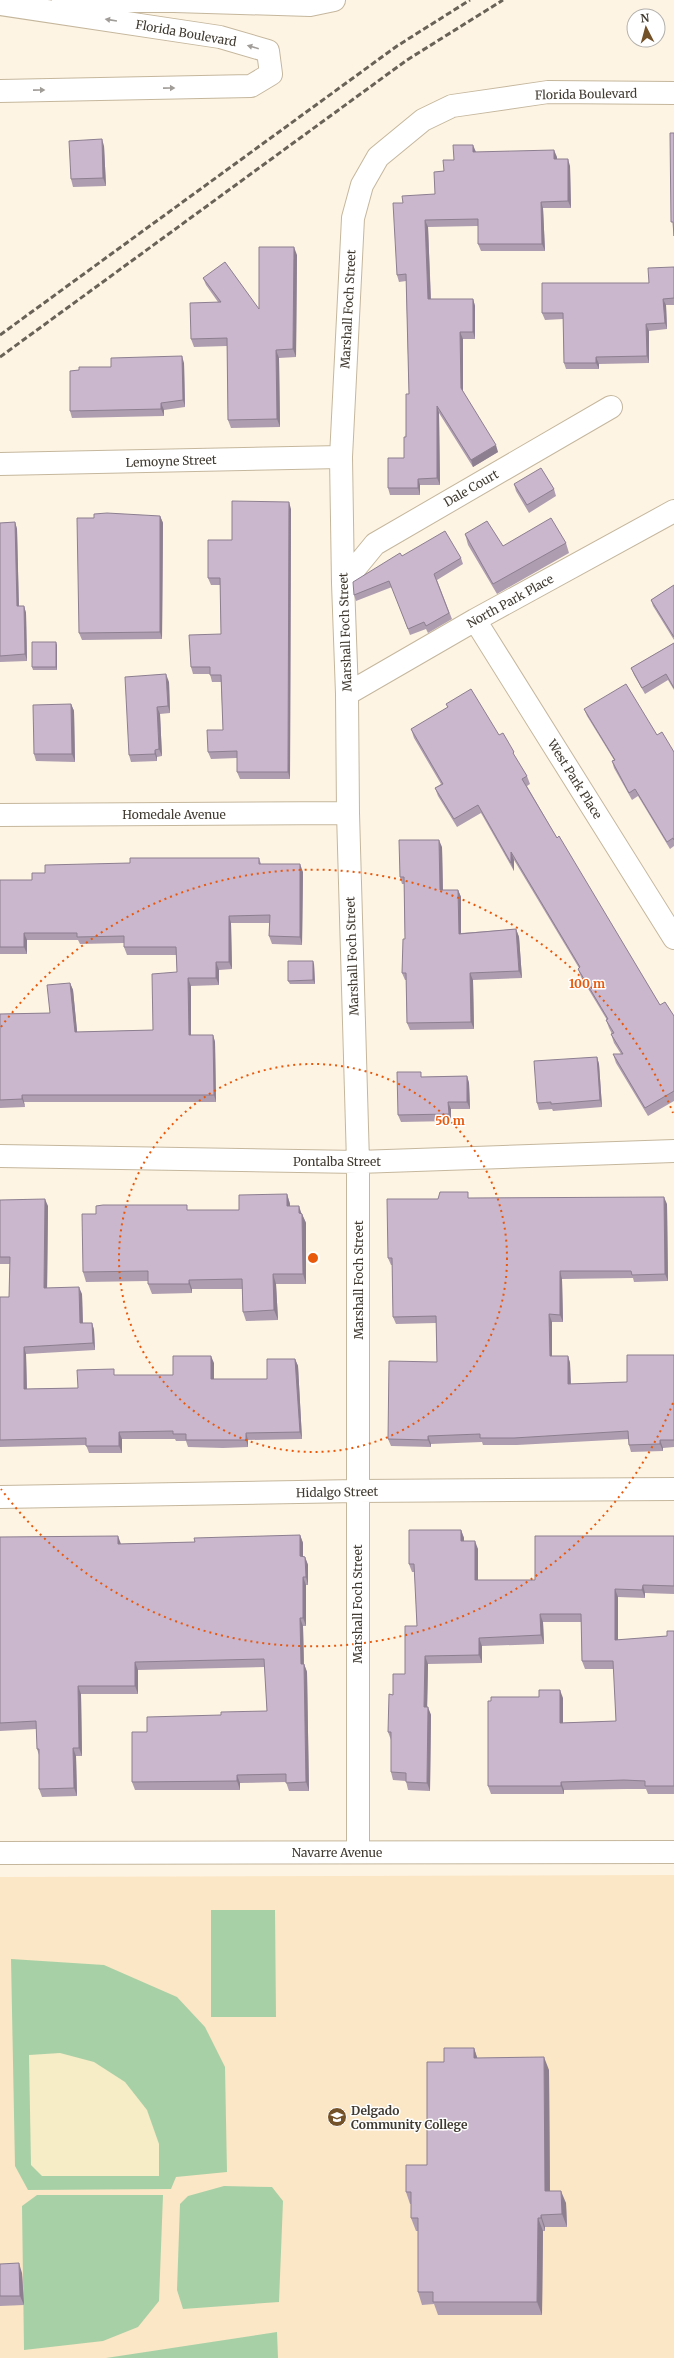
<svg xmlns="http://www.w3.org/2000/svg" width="674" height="2358" viewBox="0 0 674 2358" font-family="Merriweather,serif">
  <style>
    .built { fill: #fbe7c5 }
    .green { fill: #a8d0a7 }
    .sand { fill: #f6ecc6 }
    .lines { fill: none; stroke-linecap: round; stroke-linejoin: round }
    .minor-casing { stroke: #c5b79d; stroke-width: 24 }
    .minor { stroke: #fff; stroke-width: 22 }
    .rail { stroke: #696257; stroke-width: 3; stroke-dasharray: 6 3; stroke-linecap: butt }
    .wall { fill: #ae9db0 }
    .shaded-wall { fill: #8d7f90 }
    .building { fill: #cab6cd; stroke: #8d7f90 }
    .oneway { fill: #a09c98 }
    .ring { fill: none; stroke: #e8590c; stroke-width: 2; stroke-dasharray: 2 4 }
    .labels { text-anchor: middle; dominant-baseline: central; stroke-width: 3; stroke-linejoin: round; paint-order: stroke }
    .street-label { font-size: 12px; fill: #403a30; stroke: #fff }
    .poi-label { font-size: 12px; font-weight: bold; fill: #403a30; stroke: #fff; text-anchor: start }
    .centre { fill: #e8590c; stroke: #fff; stroke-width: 2 }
    .ring-label { font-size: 12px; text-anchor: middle; font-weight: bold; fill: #e8590c; stroke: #fff; stroke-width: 3; stroke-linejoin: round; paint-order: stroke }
  </style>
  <rect width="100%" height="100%" fill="#fef4e4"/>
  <path class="built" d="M674 1875V2358H0V1877Z"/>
  <path class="green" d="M211 1910H275L276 2017H211Z
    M11 1959 104 1965 177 1997 205 2027 225 2067 227 2172 176 2177 171 2189 28 2190 15 2166Z
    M224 2186 272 2187 283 2201 279 2302 183 2309 177 2290 180 2204 188 2196Z
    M37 2195H163L159 2301 138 2327 103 2341 24 2350 22 2206Z
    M277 2332 278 2358H106Z"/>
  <path class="sand" d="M60 2053 94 2062 125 2082 147 2110 159 2144V2176H42L31 2165 29 2055Z"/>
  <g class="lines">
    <g class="minor-casing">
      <path id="minor" d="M63 1H174L310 5 334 0
        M0 4 220 37 268 51 271 74 251 86 0 91
        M0 464 341 457
        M343 583 375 544 611 407
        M475 620 674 938
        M347 694 475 620 674 511
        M0 815 348 813
        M0 1156 358 1162 674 1151
        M0 1497 357 1491 674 1489
        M358 1852V1162L348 813 347 694 343 583 341 457 353 218 362 185 378 157 423 120 452 106 548 92 674 93
        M0 1853 674 1852"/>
    </g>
    <use href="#minor" class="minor"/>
    <path class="rail" d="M0 335 397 46 470 0
      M0 357 407 60 503 0"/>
  </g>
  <path class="wall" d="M104 146 106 186 73 187 71 179Z
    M476 152 557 157V159L570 166 571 208H543L545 251H481L478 244V226L428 227 431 299H473L475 306V339H463V392L498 452 473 467 439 413 440 485H420V495H390L388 488 404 458 409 394 406 281 399 282 397 275 403 203 435 194 444 171 454 160Z
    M297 255 296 357 279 358 280 427 231 428 228 420 227 346 194 347 191 339 218 302 206 285 203 278 259 309Z
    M674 267V305H666L667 329 649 331V363L599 364V369H566L564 363 563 319 545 320 542 313 649 283Z
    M184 363 185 407 164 410V416L72 418 70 411 79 370 111 367Z
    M514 484 554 489 556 496 529 513 516 491Z
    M291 509 290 779H240L237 772V758L211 759 208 752 223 730 221 682H212L210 674H193L191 667 221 634 220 585H211L208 578 232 540Z
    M160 516 163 523 162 639 82 640 79 633Z
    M15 522 17 529 19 606H24L26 613 27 661 0 662V523Z
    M465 534 503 546 566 543 569 553 497 594 468 545Z
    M402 556 461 558 463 564 437 580 452 619 428 633 426 629 410 635 392 587 356 601 354 595Z
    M674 585V640L653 606 651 600Z
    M674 643V690L668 680 645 694 634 675 631 668Z
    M57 645V670H33L32 667Z
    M169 682 170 713 160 714 162 756 157 757V761L131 762 129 755Z
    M71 704 74 711 75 762 36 761 34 754Z
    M446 704 499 735 517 761 527 776 530 784 527 786 557 838 660 1005 674 1016V1101L648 1116 616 1063 613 1054H621L614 1043 611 1034H612L609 1028 606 1020H607L581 977 578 969 579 968 514 860V871L481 813 457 827 438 796 435 788 441 784 414 738 411 729 448 708Z
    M584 709 657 735 674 752V846L670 849 638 796 632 800 614 768 612 761 614 760 587 716Z
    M442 847 443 890H458L461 897V933L516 929 519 937 522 978 473 980 474 1029 410 1030 407 1023 406 980H405L402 973 405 939 404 884H402L400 877Z
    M259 858 261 864 303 872 302 945 272 944 269 936V923H231L232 969 219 970V985L191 986V1035H213L215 1042 216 1102H24L25 1107 0 1108V1014L50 1013 70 983 73 990 77 1032 153 1030 177 972 176 955H127L124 947V943L80 944 78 940H27V954H0V880H32L45 873 130 863Z
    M314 964 315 984H290L288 981Z
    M597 1057 599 1064 602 1107 553 1111 552 1109 539 1110 537 1103Z
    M467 1076 469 1083 470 1109H451V1121L401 1122 398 1115 423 1077Z
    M287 1194 290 1204V1206L302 1214 306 1223V1284H276L278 1320 246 1321 243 1312 242 1289H192V1293L152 1294 148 1284V1281L86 1282 83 1272 189 1210H239Z
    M471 1198 667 1204 668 1281 634 1282 633 1278 562 1279 563 1322H552V1356H568L570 1363 571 1384 627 1382 674 1355V1447L663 1448V1451L631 1452 629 1445V1439L517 1445H483L482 1442 431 1444V1447L391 1446 388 1439 437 1362 436 1323 396 1324 393 1317 392 1265H391L388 1258 438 1199Z
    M0 1200 48 1206 47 1288 82 1294 83 1323H92L94 1330 95 1350 26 1354 27 1389 78 1388 116 1375H173L214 1363V1379H267L295 1359 298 1366 302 1439 248 1440V1447L223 1448 188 1447 186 1441H176L175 1439H122V1453H89L86 1445 0 1447V1297H9L10 1264H0Z
    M461 1530 464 1538V1541L478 1549V1580H535L674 1536V1594L645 1593V1598L618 1597V1640L667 1636 674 1631V1794H648L646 1789H627L564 1790V1794H491L488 1786 563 1698V1723L616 1721 614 1669H585L582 1661 581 1622H543L544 1644 482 1646V1663L428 1664 427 1707 431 1715 430 1791 408 1790 406 1781 393 1780 391 1772V1740L388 1732 393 1695 405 1674 417 1626 415 1572H412L409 1564Z
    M300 1535 303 1543V1556L305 1557 308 1565V1585H306V1626H303L304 1664 307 1672 309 1791H289L286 1782 240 1783V1790H135L132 1782 147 1732 221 1715 267 1711 265 1667 138 1670V1694H81L82 1756H76L77 1796 42 1797 39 1789V1755L37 1749V1729L0 1731V1537L121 1544 195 1542Z
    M474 2048 477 2058 549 2070 550 2191 566 2203 567 2227H545V2231H543L542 2315H438L434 2304 422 2305 418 2292V2231H416L411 2218V2204H410L406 2192 427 2165 444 2062Z
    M0 2264 22 2273 24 2305 0 2306Z"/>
  <path class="shaded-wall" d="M102 139 104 146 106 186 103 178Z
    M473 145 476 152H473Z
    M554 150 557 157V166L554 159Z
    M568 159 570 166 571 208 568 201Z
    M541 202 543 208 545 251 542 244Z
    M425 220 428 227 431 306 428 299Z
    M294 247 297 255 296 357 293 349Z
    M473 299 475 306V339L473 332Z
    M663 299 666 305 667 329 665 323Z
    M646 324 649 331V363L647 356Z
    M460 332 463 339V395L461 388Z
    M276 350 279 358 280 427 277 419Z
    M182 356 184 363 185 407 183 400Z
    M596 357 599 364V369L596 363Z
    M161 403 164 410V416L161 409Z
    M437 406 439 413 440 485 437 478Z
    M496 445 498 452 473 467 471 460Z
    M418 479 420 485V495L418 488Z
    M289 502 291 509 290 779 288 772Z
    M160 516 163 523 162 639 160 632Z
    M15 522 17 529 19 613 17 606Z
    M24 606 26 613 27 661 25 654Z
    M56 642 57 645V670L56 667Z
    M166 674 169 682 170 713 168 706Z
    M71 704 74 711 75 762 72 754Z
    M157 707 160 714 162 756 159 749Z
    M155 750 157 757V761L155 754Z
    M439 840 442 847 443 897 440 890Z
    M511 852 514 860V871L511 863Z
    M300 864 303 872 302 945 300 937Z
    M458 890 461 897V941L459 934Z
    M229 916 231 923 232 969 229 962Z
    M516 929 519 937 522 978 519 971Z
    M24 933 27 940V954L24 947Z
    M313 961 314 964 315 984 313 980Z
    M216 962 219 970V985L216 978Z
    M470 973 473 980 474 1029 471 1022Z
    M188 978 191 986V1043L189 1035Z
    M70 983 73 990 78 1040 75 1032Z
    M213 1035 215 1042 216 1102 214 1095Z
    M597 1057 599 1064 602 1107 600 1100Z
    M467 1076 469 1083 470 1109 467 1102Z
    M22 1095 24 1102 25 1107 22 1099Z
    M448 1102 451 1109V1121L449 1114Z
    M287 1194 290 1204V1215L287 1206Z
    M664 1197 667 1204 668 1281 665 1274Z
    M45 1199 48 1206 47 1296 44 1288Z
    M299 1206 302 1215 299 1213Z
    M302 1214 306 1223V1284L303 1274Z
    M560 1271 562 1279 563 1322 560 1315Z
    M273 1274 276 1284 278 1320 274 1310Z
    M189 1280 192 1289V1293L189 1284Z
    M79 1287 82 1294 83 1330 80 1323Z
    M549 1314 552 1322V1363L550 1356Z
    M92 1323 94 1330 95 1350 93 1343Z
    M24 1347 26 1354 27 1396 24 1389Z
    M211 1356 214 1363V1386L211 1379Z
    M568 1356 570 1363 571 1392 568 1384Z
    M295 1359 298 1366 302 1439 300 1432Z
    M119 1432 122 1439V1453L119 1446Z
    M246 1433 248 1440V1447L246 1440Z
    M428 1436 431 1444V1447L428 1440Z
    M660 1440 663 1448V1451L660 1444Z
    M461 1530 464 1538V1550L461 1541Z
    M300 1535 303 1543V1564L300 1556Z
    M118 1536 121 1544H118Z
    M475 1541 478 1549V1588L475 1580Z
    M305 1557 308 1565V1585L306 1577Z
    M303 1577 306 1585V1626L303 1618Z
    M643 1585 645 1593V1598L642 1590Z
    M615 1589 618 1597V1648L615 1640Z
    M540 1614 543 1622 544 1644 541 1635Z
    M300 1618 303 1626 304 1672 301 1664Z
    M479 1638 482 1646V1663L479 1655Z
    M425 1656 428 1664 427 1715 424 1707Z
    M135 1662 138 1670V1694L135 1686Z
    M304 1664 307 1672 309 1791 306 1782Z
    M78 1686 81 1694 82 1756 79 1748Z
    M560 1690 563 1698V1731L560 1723Z
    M428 1707 431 1715 430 1791 427 1783Z
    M73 1748 76 1756 77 1796 74 1788Z
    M237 1775 240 1783V1790L237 1781Z
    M561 1782 564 1790V1794L561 1786Z
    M474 2048 478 2060 474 2058Z
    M544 2057 549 2070 550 2204 545 2191Z
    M561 2191 566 2203 567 2227 562 2214Z
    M541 2215 545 2227V2231L541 2218Z
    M538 2218 543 2231 542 2315 537 2302Z
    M19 2263 22 2273 24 2305 20 2296Z"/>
  <path class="building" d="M670 133H674V236L673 222H671Z
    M102 139 103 178 71 179 69 141Z
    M453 145H473V152L554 150V159H568V201L541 202 542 244H478V219L425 220 428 299H473V332H460L461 388 496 445 471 460 437 406V478L418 479V488H388V458H404V437H406V394H409L406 274 397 275 393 203H403L402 196 435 194 434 172 444 171 443 160H454Z
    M259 247H294L293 349 276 350 277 419 228 420 227 338 191 339 190 303 221 302 203 278 225 262 259 309Z
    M674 267V298L663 299 665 323 646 324 647 356 596 357V363H564L563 313H542V283H649L648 268Z
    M182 356 183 400 161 403V409L70 411V371L79 370V367H111V358Z
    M541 468 554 489 527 505 514 484Z
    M232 501 289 502 288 772H237V751L208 752 207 730H223L221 675H210V667H191L189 635 221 634 220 578H208V540H232Z
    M107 513 160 516V632L79 633 77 518H94V514Z
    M551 518 566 543 493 584 465 534 487 521 503 546Z
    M15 522 17 606H24L25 654 0 656V523Z
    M445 531 461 558 434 574 449 613 426 626 424 622 408 629 389 581 354 595 353 582 400 553 402 556Z
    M674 585V637L651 600Z
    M32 642H56V667H32Z
    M674 643V688L666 674 642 688 631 668Z
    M166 674 168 706 157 707 159 749 155 750V754L129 755 125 677Z
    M626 684 657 735 662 732 674 752V840L673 838 667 842 635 789 629 793 612 761 615 760 584 709Z
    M471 689 499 735 503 733 514 752 513 753 527 776 522 779 557 838 559 836 660 1005 665 1002 674 1016V1091L645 1108 613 1054H623L611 1034 614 1033 606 1020 608 1019 578 969 580 967 511 852V863L478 805 454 819 435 788 443 784 411 729 448 707 446 704Z
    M71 704 72 754H34L33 705Z
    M399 840H439L440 890H458L459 934 516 929 519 971 470 973 471 1022 407 1023 406 973H402L403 939H405L404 877H400Z
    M130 858H259V864H300V937L269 936 270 915 229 916V962H216V978H188L189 1035H213L214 1095H22V1099L0 1100V1014L50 1013 47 985 70 983 75 1032 153 1030 152 974 177 972 176 947H124V936L77 937V933H24V947H0V880H32V873H45V865L130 863Z
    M288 961H313V980L288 981Z
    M597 1057 600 1100 551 1104V1102L537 1103 534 1061Z
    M397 1072H421V1077L467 1076V1102H448L449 1114 398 1115Z
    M440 1192H468V1198L664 1197 665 1274 632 1275 631 1271H560V1315L549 1314 550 1356H568V1384L627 1382V1355H674V1440H660V1444L629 1445 628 1431 514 1438H480V1434L428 1436V1440L388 1439 389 1361 437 1362 436 1316 393 1317 392 1258H388L387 1199H438Z
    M287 1194V1206H299V1213L302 1214 303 1274H273L274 1310 243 1312 242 1279 189 1280V1284H148V1271L83 1272 82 1214H96V1206L103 1205H187V1210H239V1195Z
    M45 1199 44 1288 79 1287 80 1323H92L93 1343 24 1347V1389L78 1388 77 1370 114 1369V1375H173V1356H211V1379H267V1359H295L300 1432 246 1433V1440H186V1434H173V1431L119 1432V1446H86V1438L0 1440V1297H9L10 1257H0V1200Z
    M409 1530H461V1541H475V1580H535V1536H674V1586L643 1585 642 1590 615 1589V1640L667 1636V1631H674V1786H645V1781L624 1780 561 1782V1786H488V1701H491V1697H539V1690H560V1723L616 1721 613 1661H582L581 1614H540L541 1635 479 1638V1655L425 1656 424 1707H428L427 1783 406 1782V1773L391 1772V1732H388L389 1694 393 1695V1674H405V1626H417L414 1564H409Z
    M300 1535V1556L305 1557 306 1577H303V1618H300L301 1664H304L306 1782 286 1783V1774L237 1775V1781L132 1782V1732H147V1717L221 1715V1712L267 1711 264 1659 135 1662V1686H78L79 1748H73L74 1788 39 1789V1749H37L36 1721 0 1723V1537L118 1536V1544L195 1542 194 1538Z
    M444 2048H474V2058L544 2057 545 2191H561L562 2214 541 2215V2218H538L537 2302H433V2292H418V2218H411V2192H406V2165H427V2062H444Z
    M19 2263 20 2296H0V2264Z"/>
  <defs><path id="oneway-solid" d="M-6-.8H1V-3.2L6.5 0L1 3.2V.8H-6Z"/></defs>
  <g class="oneway">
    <use href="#oneway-solid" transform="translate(111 20) rotate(-171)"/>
    <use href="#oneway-solid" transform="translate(253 47) rotate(-164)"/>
    <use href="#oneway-solid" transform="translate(169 88) rotate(-1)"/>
    <use href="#oneway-solid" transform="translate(39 90) rotate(-1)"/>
  </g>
  <g class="ring">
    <circle cx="313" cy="1258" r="194"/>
    <path d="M673 1403A388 388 0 0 1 1 1489M1 1027A388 388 0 0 1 673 1113"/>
  </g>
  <defs>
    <g id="university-disc" transform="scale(1)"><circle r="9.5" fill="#745229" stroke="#fff"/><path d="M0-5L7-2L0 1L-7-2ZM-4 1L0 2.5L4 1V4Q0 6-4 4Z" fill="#fff"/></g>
  </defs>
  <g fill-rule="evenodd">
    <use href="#university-disc" x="337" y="2117"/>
  </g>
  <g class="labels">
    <g class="street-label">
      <text transform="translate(186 33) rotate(10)">Florida Boulevard</text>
      <text transform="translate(586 94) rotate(-1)">Florida Boulevard</text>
      <text transform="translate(348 309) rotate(-87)">Marshall Foch Street</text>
      <text transform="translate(171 461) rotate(-2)">Lemoyne Street</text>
      <text transform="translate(471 488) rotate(-30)">Dale Court</text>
      <text transform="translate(510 601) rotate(-29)">North Park Place</text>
      <text transform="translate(345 632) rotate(-92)">Marshall Foch Street</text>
      <text transform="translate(575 779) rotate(58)">West Park Place</text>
      <text x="174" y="814">Homedale Avenue</text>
      <text transform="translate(352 956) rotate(-92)">Marshall Foch Street</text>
      <text x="337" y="1161">Pontalba Street</text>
      <text transform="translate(358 1280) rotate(-90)">Marshall Foch Street</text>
      <text transform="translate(337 1492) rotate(-1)">Hidalgo Street</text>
      <text transform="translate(357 1604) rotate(-90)">Marshall Foch Street</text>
      <text x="337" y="1852">Navarre Avenue</text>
    </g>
    <g class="poi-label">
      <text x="351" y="2110">Delgado<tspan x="351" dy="14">Community College</tspan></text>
    </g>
  </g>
  <circle cx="313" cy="1258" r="6" class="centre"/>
  <g class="ring-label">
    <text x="587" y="988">100 m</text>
    <text x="450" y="1125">50 m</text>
  </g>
  <g transform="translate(646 28) rotate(354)"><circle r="19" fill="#ffffff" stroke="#b3b0ac"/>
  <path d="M0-3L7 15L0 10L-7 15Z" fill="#745229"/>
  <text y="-6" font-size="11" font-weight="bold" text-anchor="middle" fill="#403a30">N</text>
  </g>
</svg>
